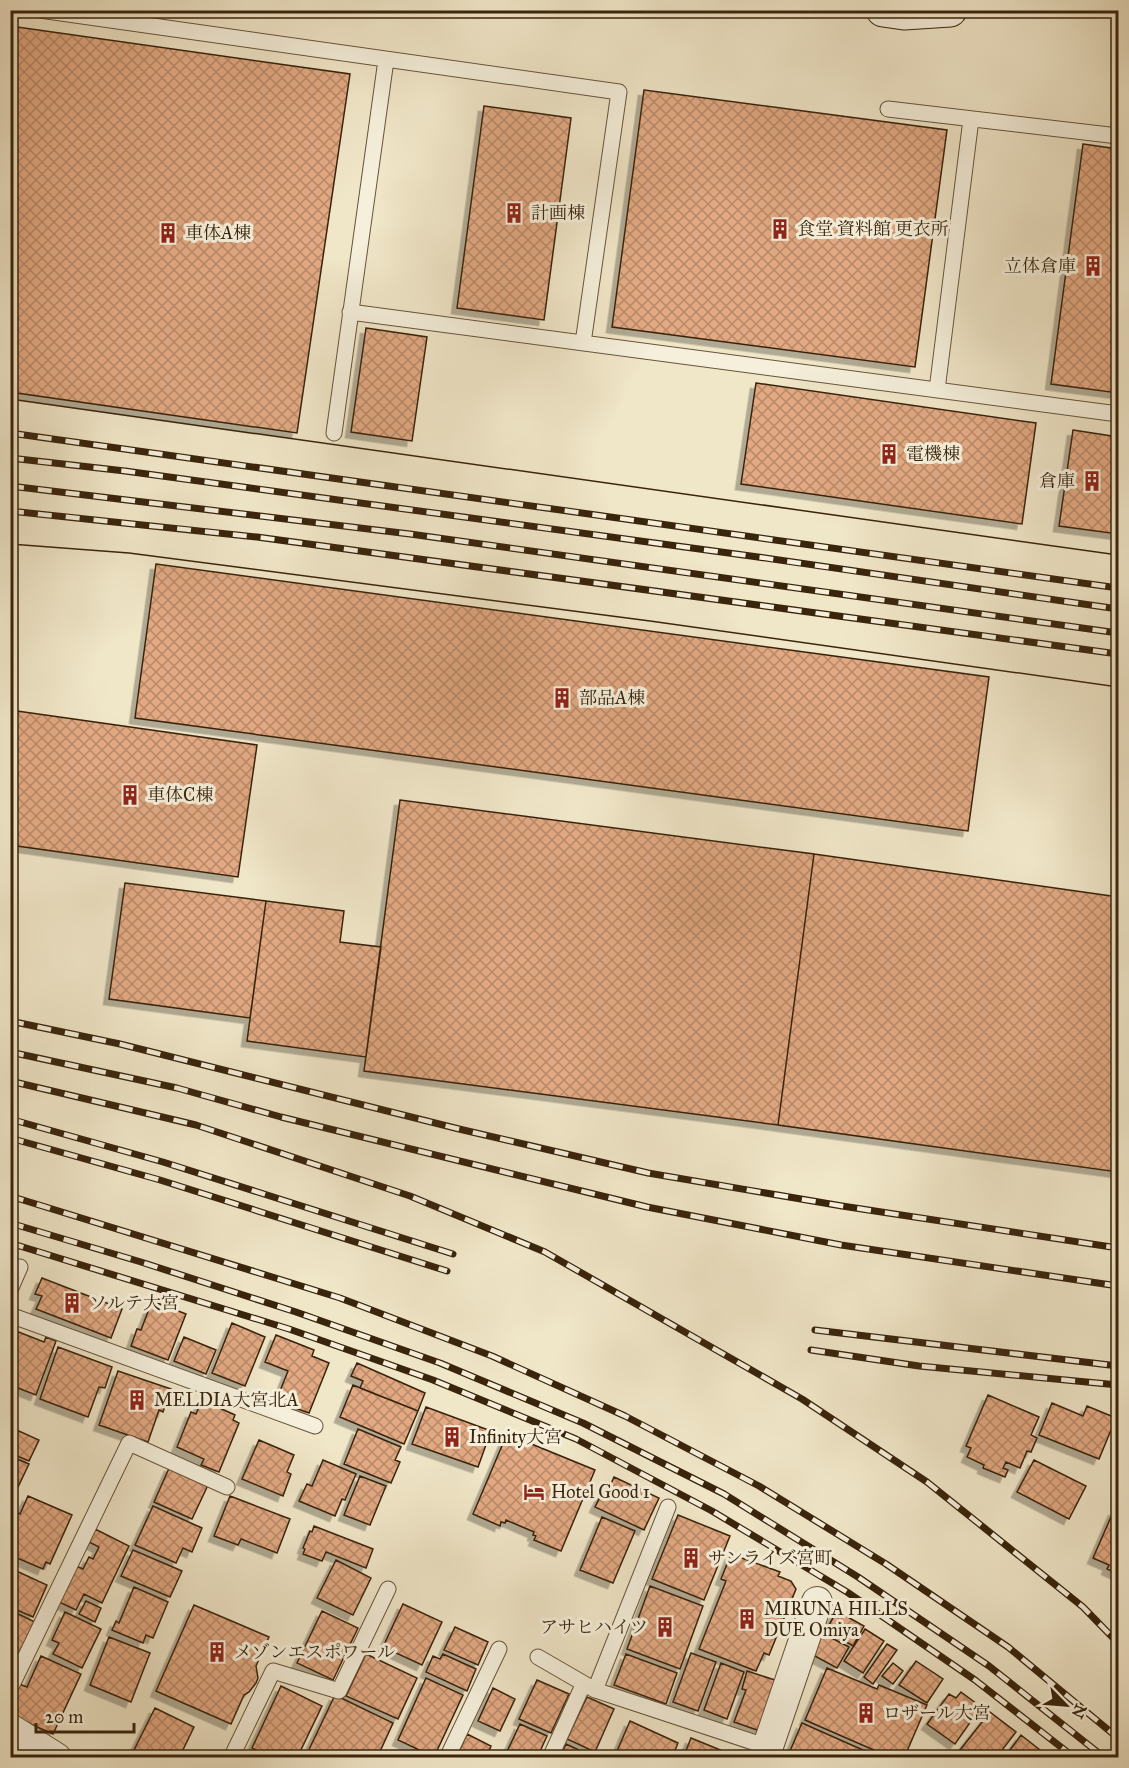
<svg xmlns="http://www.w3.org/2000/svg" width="1129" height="1768" viewBox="0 0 1129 1768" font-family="'IM FELL Great Primer','Noto Serif JP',serif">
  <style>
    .building { fill: url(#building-cross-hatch); stroke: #39240c; stroke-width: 1.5; filter: url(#shadow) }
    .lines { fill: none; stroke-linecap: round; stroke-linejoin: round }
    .lane-casing { stroke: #67543b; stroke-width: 17 }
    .street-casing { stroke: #67543b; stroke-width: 32 }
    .secondary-casing { stroke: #39240c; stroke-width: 35 }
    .lane { stroke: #f5efdb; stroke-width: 15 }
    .street { stroke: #f5efdb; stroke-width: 30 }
    .secondary { stroke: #f5efdb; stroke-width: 33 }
    .tram { stroke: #39240c; stroke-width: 1.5 }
    .rail-casing { stroke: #39240c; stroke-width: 7 }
    .rail { stroke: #f5efdb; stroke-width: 4.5; stroke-dasharray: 14; stroke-linecap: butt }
    .labels { text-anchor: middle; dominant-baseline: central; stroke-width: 6; stroke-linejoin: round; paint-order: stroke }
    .poi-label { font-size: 18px; fill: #39240c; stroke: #f5efdb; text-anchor: start }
  </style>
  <defs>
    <pattern id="building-cross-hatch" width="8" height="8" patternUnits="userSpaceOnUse" patternTransform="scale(1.5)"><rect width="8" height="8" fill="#e2a982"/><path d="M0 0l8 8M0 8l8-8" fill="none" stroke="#b88969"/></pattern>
    <filter id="shadow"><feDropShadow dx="-5.5" dy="5.5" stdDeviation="0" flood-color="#0004"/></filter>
  </defs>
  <rect width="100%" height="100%" fill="#f0e6c8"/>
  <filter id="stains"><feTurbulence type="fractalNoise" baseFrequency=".00333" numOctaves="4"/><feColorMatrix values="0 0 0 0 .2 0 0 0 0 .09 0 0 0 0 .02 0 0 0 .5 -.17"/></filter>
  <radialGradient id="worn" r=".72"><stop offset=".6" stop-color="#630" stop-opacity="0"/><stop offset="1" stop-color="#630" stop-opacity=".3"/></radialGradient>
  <path class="building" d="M10 26 350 74 297 433 10 392Z
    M644 90 947 130 915 367 612 327Z
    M484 106 571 118 544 320 457 308Z
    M1083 144 1118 149V393L1051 384Z
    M366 328 427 337 412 441 351 432Z
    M756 383 1036 423 1022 524 741 484Z
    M1073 430 1118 437V534L1059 526Z
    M156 564 989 677 968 831 135 718Z
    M10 710 257 745 238 877 10 845Z
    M400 800 814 854 778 1125 364 1071Z
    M814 854 1118 897V1172L778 1125Z
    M125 883 266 901 250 1018 109 999Z
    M266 901 344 911 340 942 381 947 366 1057 247 1041Z
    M42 1278 122 1309 111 1338 36 1309 42 1296 35 1294Z
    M152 1301 186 1314 168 1360 131 1346 137 1329 141 1330Z
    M232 1323 265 1337 245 1386 212 1373Z
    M16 1331 44 1342 46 1337 56 1341 36 1395 10 1385V1346Z
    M276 1335 314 1350 312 1356 329 1363 309 1413 276 1401 288 1371 265 1362Z
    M184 1337 216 1350 206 1374 174 1361Z
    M58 1347 112 1367 105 1388 99 1387 88 1417 40 1399Z
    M357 1363 425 1393 418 1411 360 1388 363 1381 351 1376Z
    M118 1371 171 1389 163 1412 159 1410 148 1442 99 1425Z
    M353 1385 418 1411 404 1444 340 1417Z
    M988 1395 1039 1417 1031 1435 1037 1438 1031 1452 1027 1451 1020 1468 1006 1462 1003 1468 1008 1470 1005 1477 983 1468 984 1465 967 1457 971 1448 966 1446Z
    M202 1400 235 1415 233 1420 239 1423 219 1472 201 1465 204 1459 177 1447 191 1412 196 1414Z
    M1052 1403 1083 1416 1087 1406 1116 1418 1099 1459 1039 1435Z
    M426 1407 491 1431 478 1467 412 1444Z
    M10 1427 39 1440 29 1461 10 1453Z
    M358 1429 401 1447 395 1460 400 1462 391 1483 344 1464Z
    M507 1434 595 1470 561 1551 534 1540 536 1536 533 1535 534 1532 506 1520 505 1523 501 1522 500 1526 473 1514Z
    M259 1440 294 1455 287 1472 291 1474 283 1496 242 1479Z
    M10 1456 29 1464 18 1487 10 1484Z
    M323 1460 356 1474 345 1500 342 1499 335 1516 299 1501 307 1484 312 1486Z
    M1034 1460 1086 1486 1069 1519 1017 1492Z
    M170 1466 209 1483 192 1519 154 1502Z
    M360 1476 386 1486 370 1525 344 1515Z
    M614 1477 659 1498 644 1530 595 1507 602 1493 606 1495Z
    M28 1496 72 1515 50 1564 46 1562 43 1569 10 1555V1523L16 1512 20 1514Z
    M230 1496 290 1519 277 1553 241 1539 238 1545 214 1536Z
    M153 1506 202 1528 192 1552 183 1548 176 1563 135 1545Z
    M1114 1510 1118 1512V1574L1107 1569 1109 1565 1093 1558Z
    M678 1515 730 1536 704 1600 652 1579Z
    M602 1517 635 1531 613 1583 580 1570Z
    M314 1526 373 1549 366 1568 326 1552 322 1561 303 1554 305 1549 303 1548 310 1531 312 1532Z
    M95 1529 129 1546 102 1603 84 1594 76 1610 59 1602 76 1566 83 1569 89 1557 93 1559 99 1547 89 1542Z
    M133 1550 182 1571 170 1597 121 1576Z
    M731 1554 780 1572 778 1576 791 1581 796 1589 769 1655 764 1653 756 1671 699 1649 726 1581 721 1579Z
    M336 1560 371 1578 353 1615 317 1598Z
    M10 1568 47 1585 33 1617 10 1607Z
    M650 1586 703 1606 680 1669 627 1649Z
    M134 1587 168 1602 153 1638 146 1635 143 1643 112 1630 116 1621 119 1623Z
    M86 1601 101 1608 95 1622 79 1614Z
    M403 1604 442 1622 422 1665 383 1647Z
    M194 1605 269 1637 256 1666 258 1678 256 1683 249 1692 244 1695 231 1724 156 1691Z
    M10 1610 35 1622 10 1673Z
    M322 1611 358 1628 333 1680 297 1663Z
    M837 1611 864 1626 853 1646 826 1630Z
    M65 1612 101 1629 82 1668 53 1654 59 1643 52 1640Z
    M455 1627 488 1642 478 1665 444 1650Z
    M865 1629 884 1641 863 1673 844 1661Z
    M822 1633 849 1647 837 1668 811 1654Z
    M109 1637 150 1653 131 1702 90 1685Z
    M887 1644 897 1650 873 1684 864 1677Z
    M691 1653 716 1662 698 1711 673 1702Z
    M366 1654 417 1678 398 1719 346 1696Z
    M443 1654 476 1669 467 1691 426 1672 433 1656 440 1659Z
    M626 1654 677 1673 666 1704 614 1685Z
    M41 1656 81 1674 53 1734 10 1715V1702L19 1684 27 1687Z
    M916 1661 943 1679 927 1703 899 1685Z
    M721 1663 744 1672 727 1719 704 1710Z
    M893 1663 903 1671 893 1684 882 1676Z
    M827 1668 877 1689 879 1685 927 1705 904 1758H892L805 1720Z
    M747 1671 778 1681 760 1731 734 1722 746 1690 742 1689Z
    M426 1678 463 1695 434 1757 398 1740Z
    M537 1680 569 1694 551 1733 519 1719Z
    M281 1686 322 1706 297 1758H271L252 1748Z
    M493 1688 515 1699 500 1731 478 1721Z
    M961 1692 981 1707 955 1744 927 1724 949 1694 956 1698Z
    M335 1695 393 1723 377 1758H305Z
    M587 1697 614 1709 595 1752 567 1739Z
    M155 1708 194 1727 179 1758H130Z
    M990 1712 1016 1732 996 1758H970L960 1750Z
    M630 1721 678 1743 672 1758H614Z
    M802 1723 881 1758H787Z
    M520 1724 547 1736 537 1758H504Z
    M467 1734 491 1746 486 1758H456Z
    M1021 1735 1045 1754 1042 1758H1004Z
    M691 1738 740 1758H683Z
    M566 1744 592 1756 591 1758H560Z"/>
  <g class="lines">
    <g class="lane-casing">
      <path id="lane" d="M40 10 619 92 583 343
        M888 109 1118 136
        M350 312 1118 414
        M937 390 971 119
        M334 433 386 60
        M10 1290 20 1267
        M10 1315 315 1426
        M538 1657 595 1690 768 1747
        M10 1689 129 1443 227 1487
        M595 1690 668 1507
        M231 1758 273 1671 339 1691 388 1589
        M447 1758 499 1649
        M550 1758 583 1685"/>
    </g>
    <g class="street-casing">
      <path id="street" d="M10 1729 56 1758
        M764 1758 817 1602"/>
    </g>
    <g class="secondary-casing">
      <path id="secondary" d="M883 10 904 13 950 10"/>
    </g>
    <use href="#lane" class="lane"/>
    <use href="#street" class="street"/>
    <use href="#secondary" class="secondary"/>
    <path class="tram" d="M10 399 1118 555
      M10 544 129 553 650 621 1118 687"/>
    <g class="rail-casing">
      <path id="rail" d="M10 433 1118 588
        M10 458 125 471 758 557 1118 609
        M10 486 410 534 1118 633
        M10 511 257 537 1118 654
        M10 1021 120 1044 459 1129 648 1173 842 1206 1118 1248
        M10 1052 177 1088 281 1117 647 1207 841 1245 1118 1286
        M10 1081 196 1125 410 1196 545 1252 802 1399 927 1482 1083 1607 1118 1643
        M10 1119 163 1162 453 1254
        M10 1138 160 1180 447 1271
        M10 1196 340 1298 492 1356 625 1416 759 1486 886 1564 1008 1647 1118 1738
        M10 1223 141 1262 296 1312 440 1363 583 1423 724 1494 858 1577 989 1666 1105 1758
        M10 1243 289 1329 433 1380 576 1439 712 1511 847 1592 975 1680 1075 1758
        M815 1330 1118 1366
        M811 1350 919 1366 1118 1385"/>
    </g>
    <use href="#rail" class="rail"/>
  </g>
  <defs>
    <g id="building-bare" transform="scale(1.62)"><path d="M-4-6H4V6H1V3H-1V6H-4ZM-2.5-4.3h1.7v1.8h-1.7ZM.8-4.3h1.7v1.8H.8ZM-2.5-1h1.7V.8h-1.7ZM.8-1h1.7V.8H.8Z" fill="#8f2418" stroke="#f5efdb" stroke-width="2.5" paint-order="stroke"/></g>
    <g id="hotel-bare" transform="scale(1.62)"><path d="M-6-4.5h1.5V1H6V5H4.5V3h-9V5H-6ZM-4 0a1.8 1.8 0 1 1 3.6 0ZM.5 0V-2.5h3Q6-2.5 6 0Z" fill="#8f2418" stroke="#f5efdb" stroke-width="2.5" paint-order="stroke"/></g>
  </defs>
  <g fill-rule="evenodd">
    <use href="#building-bare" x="514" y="213"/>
    <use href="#building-bare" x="780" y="229"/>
    <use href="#building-bare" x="168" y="233"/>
    <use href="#building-bare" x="1093" y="266"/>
    <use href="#building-bare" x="889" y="454"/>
    <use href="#building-bare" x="1092" y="481"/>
    <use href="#building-bare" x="562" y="698"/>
    <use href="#building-bare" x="130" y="795"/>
    <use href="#building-bare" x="72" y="1303"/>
    <use href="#building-bare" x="137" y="1400"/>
    <use href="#building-bare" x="452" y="1437"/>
    <use href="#hotel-bare" x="534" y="1492"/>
    <use href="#building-bare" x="691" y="1558"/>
    <use href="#building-bare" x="747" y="1619"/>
    <use href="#building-bare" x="665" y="1627"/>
    <use href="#building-bare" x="217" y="1652"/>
    <use href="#building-bare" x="866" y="1713"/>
  </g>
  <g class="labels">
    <g class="poi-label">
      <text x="531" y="213">計画棟</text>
      <text x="797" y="229">食堂 資料館 更衣所</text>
      <text x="185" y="233">車体A棟</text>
      <text x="1076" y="266" text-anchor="end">立体倉庫</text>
      <text x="906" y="454">電機棟</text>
      <text x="1075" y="481" text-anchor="end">倉庫</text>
      <text x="579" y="698">部品A棟</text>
      <text x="147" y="795">車体C棟</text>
      <text x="89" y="1303">ソルテ大宮</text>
      <text x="154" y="1400">MELDIA大宮北A</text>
      <text x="469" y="1437">Infinity大宮</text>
      <text x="551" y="1492">Hotel Good 1</text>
      <text x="708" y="1558">サンライズ宮町</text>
      <text x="764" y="1609">MIRUNA HILLS<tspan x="764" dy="21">DUE Omiya</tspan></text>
      <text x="648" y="1627" text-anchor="end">アサヒハイツ</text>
      <text x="234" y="1652">メゾンエスポワール</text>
      <text x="883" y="1713">ロザール大宮</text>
    </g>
  </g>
  <rect width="1129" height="1768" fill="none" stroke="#f0e6c8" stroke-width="36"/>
  <rect x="12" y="12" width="1105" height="1744" fill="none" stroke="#39240c" stroke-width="3"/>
  <rect x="18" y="18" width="1093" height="1732" fill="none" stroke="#39240c" stroke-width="1.5"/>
  <g transform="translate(1066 1705) rotate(115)" stroke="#f5efdb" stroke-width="4.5" paint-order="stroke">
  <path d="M0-4.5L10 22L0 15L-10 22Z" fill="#39240c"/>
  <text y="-9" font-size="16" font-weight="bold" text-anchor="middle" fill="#39240c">N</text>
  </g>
  <path d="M36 1723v9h98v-9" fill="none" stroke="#39240c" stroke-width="3"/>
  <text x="45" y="1723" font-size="18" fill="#39240c" stroke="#f5efdb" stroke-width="4.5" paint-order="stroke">20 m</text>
  <rect width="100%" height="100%" filter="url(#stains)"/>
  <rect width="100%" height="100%" fill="url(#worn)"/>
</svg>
